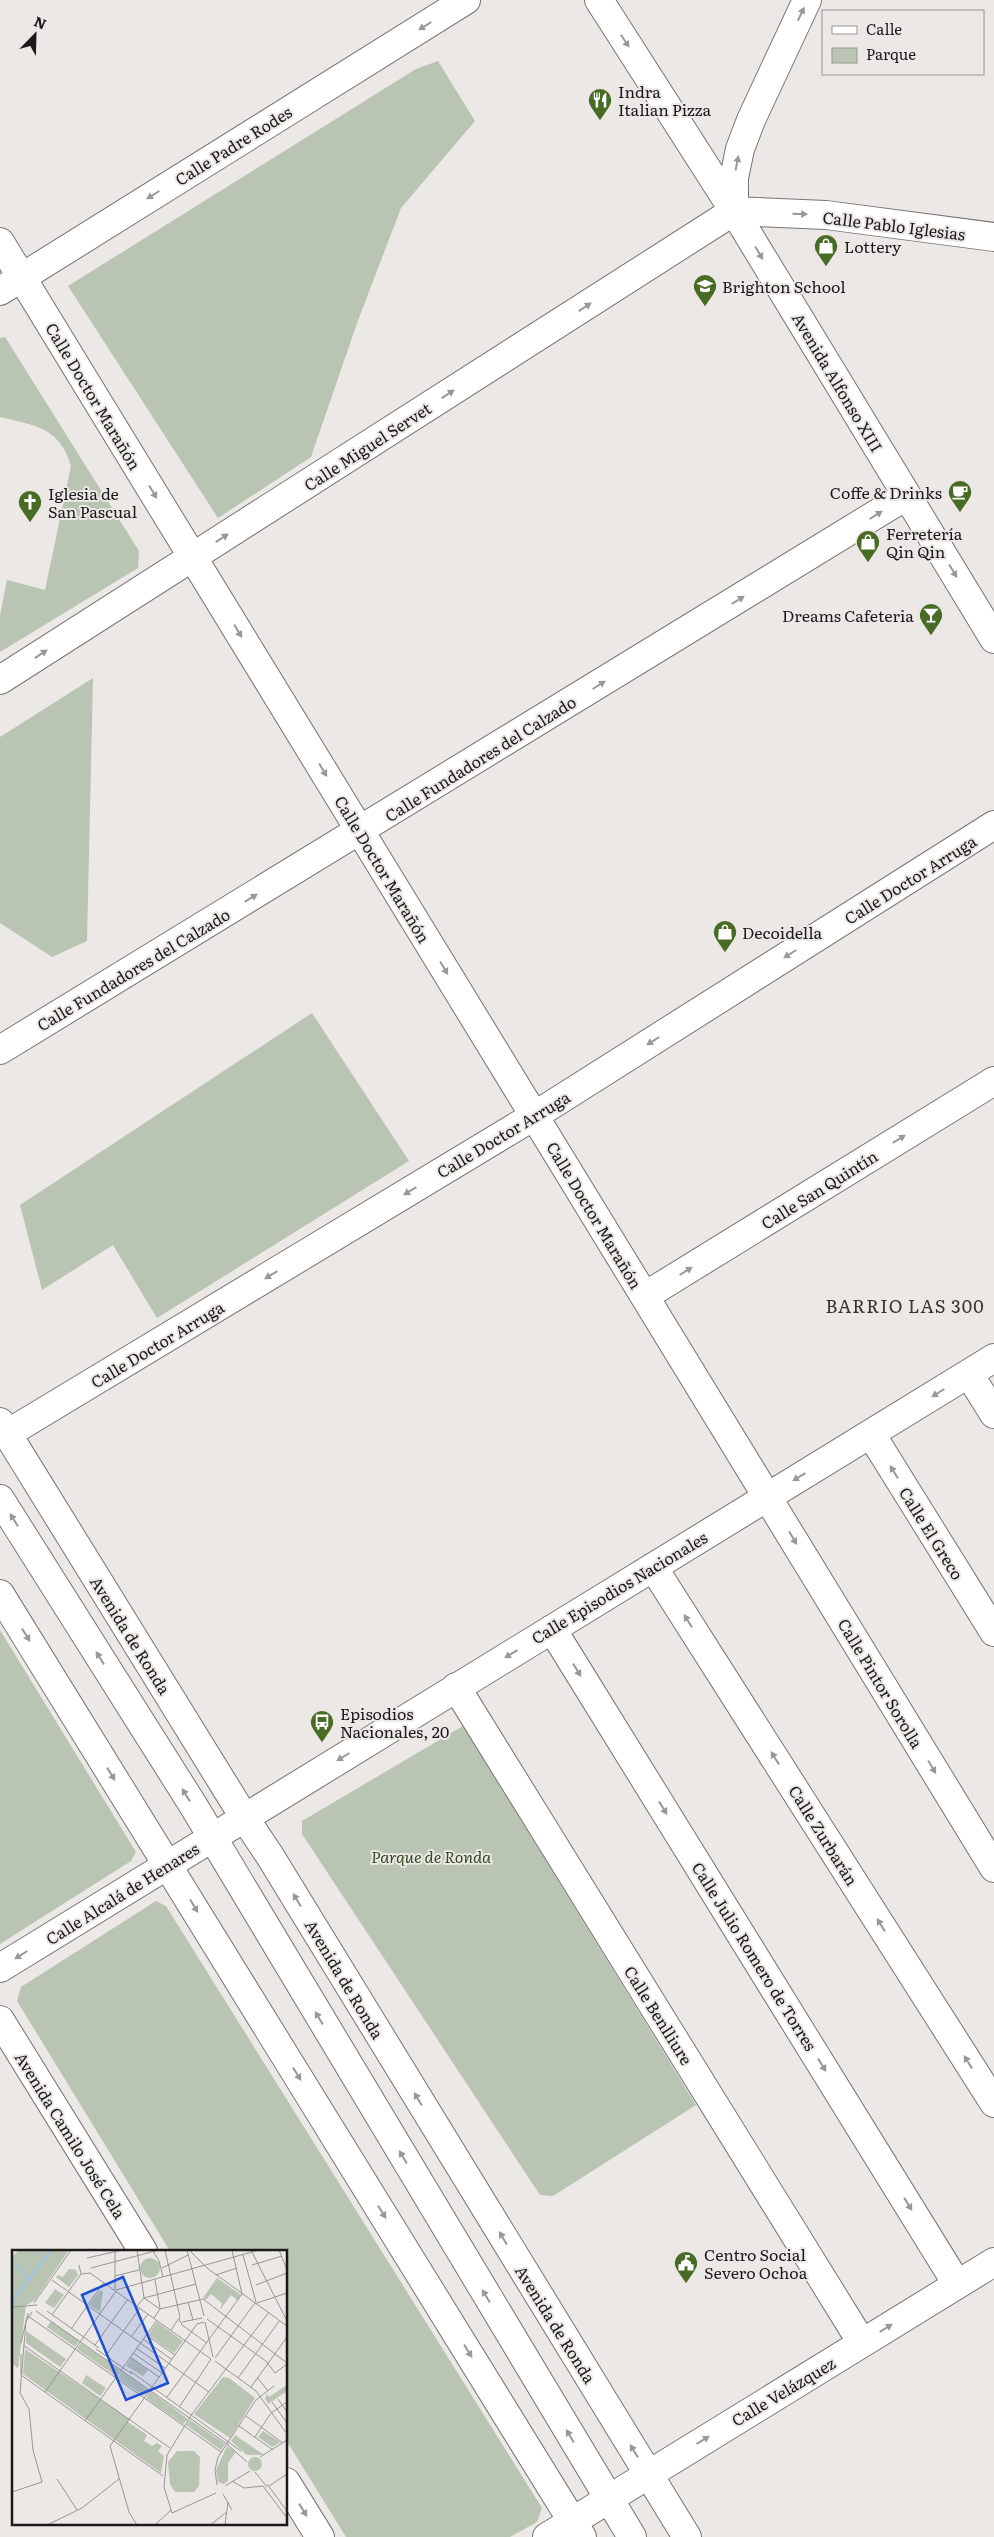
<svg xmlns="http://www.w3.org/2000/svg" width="994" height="2537" viewBox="0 0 994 2537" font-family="Literata,serif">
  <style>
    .green { fill: #bac4b2 }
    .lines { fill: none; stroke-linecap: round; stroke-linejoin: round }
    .minor-casing { stroke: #777472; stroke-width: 30 }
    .minor { stroke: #fff; stroke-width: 28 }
    .oneway { fill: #989898 }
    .labels { text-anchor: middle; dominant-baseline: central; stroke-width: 4; stroke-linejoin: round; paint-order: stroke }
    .poi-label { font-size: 16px; fill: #1b1a19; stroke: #ebe8e5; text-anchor: start }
    .street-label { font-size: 16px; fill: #1b1a19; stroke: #ebe8e5 }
    .park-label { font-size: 16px; font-style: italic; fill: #354a1f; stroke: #ebe8e5 }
    .neighbourhood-label { font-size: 18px; letter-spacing: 1px; fill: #363431; stroke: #ebe8e5 }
    .inset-river { fill: none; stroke: #a5c4d4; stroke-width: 2.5 }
    .inset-road { fill: none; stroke: #989693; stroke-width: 1 }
    .view { fill: #1d4ed8; fill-opacity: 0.15; stroke: #1d4ed8; stroke-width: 2.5 }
    .inset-edge { fill: none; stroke: #1b1a19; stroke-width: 2.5 }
  </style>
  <rect width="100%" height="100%" fill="#ebe8e5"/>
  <path class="green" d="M438 61 475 121 401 208 357 323 311 457 218 518 68 286 416 69Z
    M5 337 139 551 138 568 0 652V616L7 580 45 590 71 466C59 427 37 426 0 417V338Z
    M93 678 87 941 52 957 0 923V737Z
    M312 1013 409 1161 157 1318 113 1245 42 1290 20 1205Z
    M0 1630 136 1852 131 1861 0 1944Z
    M463 1726 696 2105 553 2196 540 2195 302 1834V1821Z
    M156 1901 166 1906 542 2508 537 2522 510 2537H346L286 2440V2251H170L17 2001 21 1987Z"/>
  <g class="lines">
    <g class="minor-casing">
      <path id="minor" d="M599 0 734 211 994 639
        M734 211 826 215 994 237
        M734 211V178L740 149 751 120 807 0
        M0 242 994 1868
        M0 291 466 0
        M0 680 734 211
        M0 1050 906 496
        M645 1296 994 1081
        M969 1374 994 1414
        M0 1422 244 1817 270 1856 687 2537
        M7 1434 534 1116 994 825
        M871 1434 994 1632
        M0 1499 193 1805 632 2537
        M653 1567 994 2103
        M0 1594 582 2537
        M552 1629 957 2284
        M456 1687 862 2343
        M0 1968 994 1358
        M0 2020 143 2251
        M286 2482 320 2537
        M547 2537 994 2262"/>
    </g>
    <use href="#minor" class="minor"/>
  </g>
  <defs><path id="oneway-solid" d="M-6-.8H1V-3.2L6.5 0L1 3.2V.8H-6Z" transform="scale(1.25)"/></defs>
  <g class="oneway">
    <use href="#oneway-solid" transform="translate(801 14) rotate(-65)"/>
    <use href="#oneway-solid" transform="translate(425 26) rotate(148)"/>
    <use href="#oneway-solid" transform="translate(625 41) rotate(57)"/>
    <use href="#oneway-solid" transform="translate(737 163) rotate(-79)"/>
    <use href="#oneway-solid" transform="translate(153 195) rotate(148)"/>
    <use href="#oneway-solid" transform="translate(800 214) rotate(2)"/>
    <use href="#oneway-solid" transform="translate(759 253) rotate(59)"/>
    <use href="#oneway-solid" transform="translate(585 307) rotate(-33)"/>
    <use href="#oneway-solid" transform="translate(448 394) rotate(-33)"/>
    <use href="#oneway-solid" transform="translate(153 492) rotate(59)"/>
    <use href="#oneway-solid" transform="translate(876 515) rotate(-32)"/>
    <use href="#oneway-solid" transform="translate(222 538) rotate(-33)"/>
    <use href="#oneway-solid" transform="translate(953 571) rotate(59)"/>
    <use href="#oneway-solid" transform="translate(738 600) rotate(-32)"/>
    <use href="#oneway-solid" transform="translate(238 631) rotate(59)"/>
    <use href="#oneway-solid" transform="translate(41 654) rotate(-33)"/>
    <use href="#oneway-solid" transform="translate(599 685) rotate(-32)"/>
    <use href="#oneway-solid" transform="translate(323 770) rotate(59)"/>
    <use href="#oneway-solid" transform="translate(251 898) rotate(-31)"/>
    <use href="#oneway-solid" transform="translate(790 954) rotate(148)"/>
    <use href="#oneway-solid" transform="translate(444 968) rotate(59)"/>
    <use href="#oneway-solid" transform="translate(653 1041) rotate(148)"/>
    <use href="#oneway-solid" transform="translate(899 1139) rotate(-32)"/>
    <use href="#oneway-solid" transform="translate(410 1191) rotate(149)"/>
    <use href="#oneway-solid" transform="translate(686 1271) rotate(-32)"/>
    <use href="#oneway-solid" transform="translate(271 1275) rotate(149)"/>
    <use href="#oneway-solid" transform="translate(938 1393) rotate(148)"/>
    <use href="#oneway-solid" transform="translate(894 1472) rotate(-122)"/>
    <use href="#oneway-solid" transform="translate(799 1477) rotate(149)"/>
    <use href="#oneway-solid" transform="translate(14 1520) rotate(-122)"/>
    <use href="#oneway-solid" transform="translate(793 1538) rotate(59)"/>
    <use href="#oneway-solid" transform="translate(688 1621) rotate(-122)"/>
    <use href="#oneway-solid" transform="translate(26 1635) rotate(58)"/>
    <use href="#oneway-solid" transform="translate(511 1654) rotate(149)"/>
    <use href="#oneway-solid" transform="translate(100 1658) rotate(-122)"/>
    <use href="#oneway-solid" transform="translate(577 1670) rotate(58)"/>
    <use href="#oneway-solid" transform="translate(343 1757) rotate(148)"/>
    <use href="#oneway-solid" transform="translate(775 1758) rotate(-122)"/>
    <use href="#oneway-solid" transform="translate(932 1767) rotate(59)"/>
    <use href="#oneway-solid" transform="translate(111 1774) rotate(58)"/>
    <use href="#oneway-solid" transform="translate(186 1795) rotate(-122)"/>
    <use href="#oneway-solid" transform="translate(663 1808) rotate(58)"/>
    <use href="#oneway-solid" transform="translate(297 1900) rotate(-121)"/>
    <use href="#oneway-solid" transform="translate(194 1906) rotate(59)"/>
    <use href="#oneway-solid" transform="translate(881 1925) rotate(-122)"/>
    <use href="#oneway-solid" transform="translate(21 1955) rotate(148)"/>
    <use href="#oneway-solid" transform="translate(319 2018) rotate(-121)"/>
    <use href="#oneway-solid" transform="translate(968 2062) rotate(-122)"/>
    <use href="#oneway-solid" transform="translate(822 2065) rotate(58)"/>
    <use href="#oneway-solid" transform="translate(297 2074) rotate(58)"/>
    <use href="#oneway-solid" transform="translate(418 2099) rotate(-121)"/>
    <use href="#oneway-solid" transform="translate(403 2157) rotate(-121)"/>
    <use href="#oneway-solid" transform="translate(908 2204) rotate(58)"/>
    <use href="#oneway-solid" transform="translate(382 2212) rotate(58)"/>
    <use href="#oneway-solid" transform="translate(503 2238) rotate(-121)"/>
    <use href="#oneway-solid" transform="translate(486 2296) rotate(-121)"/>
    <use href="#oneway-solid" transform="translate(886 2328) rotate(-32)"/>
    <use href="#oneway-solid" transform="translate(468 2351) rotate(58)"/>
    <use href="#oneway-solid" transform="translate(570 2436) rotate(-121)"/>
    <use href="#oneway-solid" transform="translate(703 2440) rotate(-31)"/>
    <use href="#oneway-solid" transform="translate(634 2451) rotate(-122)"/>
    <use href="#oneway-solid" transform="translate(303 2510) rotate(58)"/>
  </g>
  <defs>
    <g id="restaurant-pin" transform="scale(1.25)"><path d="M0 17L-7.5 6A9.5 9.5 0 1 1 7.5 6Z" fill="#486c25" stroke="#ebe8e5"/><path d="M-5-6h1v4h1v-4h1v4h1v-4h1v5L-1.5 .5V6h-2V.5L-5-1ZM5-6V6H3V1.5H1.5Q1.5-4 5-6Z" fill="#fff"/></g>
    <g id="shop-pin" transform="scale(1.25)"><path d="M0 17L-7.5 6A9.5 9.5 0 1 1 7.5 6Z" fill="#486c25" stroke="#ebe8e5"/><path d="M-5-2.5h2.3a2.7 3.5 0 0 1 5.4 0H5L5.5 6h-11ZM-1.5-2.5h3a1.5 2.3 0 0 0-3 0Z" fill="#fff"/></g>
    <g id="school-pin" transform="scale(1.25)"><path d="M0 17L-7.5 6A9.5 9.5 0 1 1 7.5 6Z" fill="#486c25" stroke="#ebe8e5"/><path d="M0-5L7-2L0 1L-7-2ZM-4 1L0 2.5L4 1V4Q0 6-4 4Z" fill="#fff"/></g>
    <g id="cafe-pin" transform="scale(1.25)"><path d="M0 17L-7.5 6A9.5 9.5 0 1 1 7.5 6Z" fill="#486c25" stroke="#ebe8e5"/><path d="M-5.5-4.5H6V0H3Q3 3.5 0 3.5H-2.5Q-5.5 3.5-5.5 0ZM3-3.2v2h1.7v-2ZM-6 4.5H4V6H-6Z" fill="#fff"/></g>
    <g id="church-pin" transform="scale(1.25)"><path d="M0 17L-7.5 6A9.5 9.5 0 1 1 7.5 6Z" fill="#486c25" stroke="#ebe8e5"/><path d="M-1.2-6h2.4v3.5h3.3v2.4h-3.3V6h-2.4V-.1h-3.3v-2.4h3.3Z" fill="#fff"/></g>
    <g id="bar-pin" transform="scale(1.25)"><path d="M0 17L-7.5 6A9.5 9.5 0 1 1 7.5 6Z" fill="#486c25" stroke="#ebe8e5"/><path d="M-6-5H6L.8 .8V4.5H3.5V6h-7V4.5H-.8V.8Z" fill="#fff"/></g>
    <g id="bus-pin" transform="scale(1.25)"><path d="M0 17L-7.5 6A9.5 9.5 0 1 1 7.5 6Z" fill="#486c25" stroke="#ebe8e5"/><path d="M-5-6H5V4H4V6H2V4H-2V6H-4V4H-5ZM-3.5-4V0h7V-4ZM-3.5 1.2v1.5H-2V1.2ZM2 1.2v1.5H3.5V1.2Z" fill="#fff"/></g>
    <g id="civic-pin" transform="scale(1.25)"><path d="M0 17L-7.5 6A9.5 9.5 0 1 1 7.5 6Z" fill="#486c25" stroke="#ebe8e5"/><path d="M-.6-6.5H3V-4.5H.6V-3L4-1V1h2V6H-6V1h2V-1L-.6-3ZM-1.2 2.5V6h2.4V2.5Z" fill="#fff"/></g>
  </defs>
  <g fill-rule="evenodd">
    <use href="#restaurant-pin" x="600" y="100"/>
    <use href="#shop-pin" x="826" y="246"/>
    <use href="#school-pin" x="705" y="286"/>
    <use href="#cafe-pin" x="960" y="492"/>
    <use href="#church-pin" x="30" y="502"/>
    <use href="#shop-pin" x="868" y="542"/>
    <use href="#bar-pin" x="931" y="615"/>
    <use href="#shop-pin" x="725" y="932"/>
    <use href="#bus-pin" x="322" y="1722"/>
    <use href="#civic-pin" x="686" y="2263"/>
  </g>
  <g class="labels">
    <g class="poi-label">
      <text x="618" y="91">Indra<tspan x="618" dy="18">Italian Pizza</tspan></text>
      <text x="844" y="246">Lottery</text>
      <text x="722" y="286">Brighton School</text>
      <text x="942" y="492" text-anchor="end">Coffe &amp; Drinks</text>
      <text x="48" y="493">Iglesia de<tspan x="48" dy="18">San Pascual</tspan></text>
      <text x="886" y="533">Ferretería<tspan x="886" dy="18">Qin Qin</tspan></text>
      <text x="914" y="615" text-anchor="end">Dreams Cafeteria</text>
      <text x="742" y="932">Decoidella</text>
      <text x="340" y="1713">Episodios<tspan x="340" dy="18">Nacionales, 20</tspan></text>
      <text x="704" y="2254">Centro Social<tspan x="704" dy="18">Severo Ochoa</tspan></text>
    </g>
    <g class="street-label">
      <text transform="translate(233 145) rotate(-32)">Calle Padre Rodes</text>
      <text transform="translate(894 225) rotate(7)">Calle Pablo Iglesias</text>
      <text transform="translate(838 382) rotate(59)">Avenida Alfonso XIII</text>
      <text transform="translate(94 396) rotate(59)">Calle Doctor Marañón</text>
      <text transform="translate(367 446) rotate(-33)">Calle Miguel Servet</text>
      <text transform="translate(480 758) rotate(-32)">Calle Fundadores del Calzado</text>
      <text transform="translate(383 869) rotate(59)">Calle Doctor Marañón</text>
      <text transform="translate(910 879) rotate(-32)">Calle Doctor Arruga</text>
      <text transform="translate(133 969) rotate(-31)">Calle Fundadores del Calzado</text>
      <text transform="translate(503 1134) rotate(-31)">Calle Doctor Arruga</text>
      <text transform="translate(819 1189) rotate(-32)">Calle San Quintín</text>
      <text transform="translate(595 1215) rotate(59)">Calle Doctor Marañón</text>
      <text transform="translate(157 1344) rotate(-31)">Calle Doctor Arruga</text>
      <text transform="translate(932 1533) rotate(58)">Calle El Greco</text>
      <text transform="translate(619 1587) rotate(-31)">Calle Episodios Nacionales</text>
      <text transform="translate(131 1635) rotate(58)">Avenida de Ronda</text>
      <text transform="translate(881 1683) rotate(59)">Calle Pintor Sorolla</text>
      <text transform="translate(824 1835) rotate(58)">Calle Zurbarán</text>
      <text transform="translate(122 1893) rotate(-32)">Calle Alcalá de Henares</text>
      <text transform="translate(755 1956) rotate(58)">Calle Julio Romero de Torres</text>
      <text transform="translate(345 1979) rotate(59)">Avenida de Ronda</text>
      <text transform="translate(659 2015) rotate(58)">Calle Benlliure</text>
      <text transform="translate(71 2135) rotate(58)">Avenida Camilo José Cela</text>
      <text transform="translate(556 2324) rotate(58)">Avenida de Ronda</text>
      <text transform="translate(783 2391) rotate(-31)">Calle Velázquez</text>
    </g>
    <g class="park-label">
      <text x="431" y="1856">Parque de Ronda</text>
    </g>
    <g class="neighbourhood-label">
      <text x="905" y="1305">BARRIO LAS 300</text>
    </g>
  </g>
  <g transform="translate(12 2250)">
    <rect width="275" height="275" fill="#ebe8e5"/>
    <path d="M7 0H57L23 50 14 55 6 118 0 114V7ZM128 18a10 10 0 1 1 20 0a10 10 0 1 1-20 0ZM57 19 64 20 66 25 57 37 44 27 46 25 51 27ZM205 28 229 45 225 50 219 45 208 60 210 53 199 44 194 50 191 48ZM43 39 52 45 42 58 33 53ZM88 40 91 41 88 62 77 55ZM39 71 67 91 63 97 35 77ZM145 72 171 91 162 103 136 85ZM14 81 54 109 48 117 14 93ZM69 93 108 120 104 126 65 99ZM13 99 117 169 116 172 135 185 132 191 140 196 145 193 150 196 146 201 152 206 149 223 11 124ZM119 108 136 120 131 126 114 116ZM110 121 136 140 132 146 106 128ZM74 125 94 138 88 146 70 133ZM211 127 217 128 243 148 218 188 182 164ZM275 135V141L256 154 253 148 255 144 257 147ZM138 141 176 169 171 174 134 148ZM178 170 213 194 209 200 174 175ZM251 181 268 192 267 193 260 197 246 187ZM223 185 252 205H235L219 191ZM215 196 224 202 216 213V231L212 234 206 232 204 220ZM165 201H182L188 207 187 236 182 242H163L158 234 156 212ZM236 214a7 7 0 1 1 14 0a7 7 0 1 1-14 0Z" fill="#bac4b2"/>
    <path d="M37 0H41L3 50 0 73V48Z" fill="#a5c4d4"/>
    <path class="inset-river" d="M0 13 10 20 15 31"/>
    <path class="inset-road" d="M103 0V40M125 0 132 48 148 59M153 0 168 67 159 80M175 0 192 66M177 0 195 18 275 76M239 0 274 69M267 0 275 20M141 1 147 11 151 27M231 5 244 52M75 8 110 0M67 15 69 24 78 23M240 15 270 6M79 18 147 0M150 18 176 5M78 23 199 109M204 25 225 18M103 26 127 20M40 30 197 142M143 30 148 58M244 35 275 23M104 40 247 0M176 52 181 70M22 53 59 0M125 56 132 48 184 34M0 57 25 55M24 61 215 194 235 212M35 61 87 98M40 65 69 24M16 66 209 202M142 68 148 59 191 49 275 113M167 69 170 75 195 93M195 69 254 111 263 123 275 114M170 72 190 68M193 72 201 107M59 79 92 32M134 85 163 105M119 87 136 64M131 89 159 109M9 93 16 63M11 95 158 198M83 95 116 49M124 98 153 118M84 99 120 124M121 103 150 123M9 104V125M95 104 128 58M118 107 147 127M203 108 242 54 275 43M203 111 244 141 275 184M118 121 229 201M9 125 151 226M245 127 256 141M226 128 268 70M239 137 275 87M33 142 104 41M155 147 230 44 220 0M266 149 275 162M260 152 275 173M168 156 199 109M234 166 271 193M73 171 145 70M227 176 261 200M243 187 259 163 275 152M248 207 275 190M243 222 255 237M45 229 65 260M220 231 232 238 251 236 275 268M255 234 275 261M205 235 203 220 206 207 244 150 262 136M213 236 238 221M257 236 275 224M0 242 30 232 21 200 17 159 8 143 14 71 20 62M204 243 160 263 152 237 155 205 180 164 257 62M211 244 220 260M35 275 70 258 107 229M125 275 117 262 98 196 185 74 192 72M143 275 159 260M198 275 215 262M213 275 216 252"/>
    <path class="view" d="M111 27 156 133 114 150 70 45Z"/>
    <rect width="275" height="275" class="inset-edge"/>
  </g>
  <rect x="822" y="10" width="162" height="65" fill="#ebe8e5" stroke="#989693"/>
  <rect x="832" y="26" width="25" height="8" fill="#ffffff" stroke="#989693"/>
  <text x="866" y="35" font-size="15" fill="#1b1a19">Calle</text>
  <rect x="832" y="48" width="25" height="15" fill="#bac4b2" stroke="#989693"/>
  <text x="866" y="60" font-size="15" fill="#1b1a19">Parque</text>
  <g transform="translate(35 35) rotate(23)" stroke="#ebe8e5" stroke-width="4" paint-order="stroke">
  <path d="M0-4L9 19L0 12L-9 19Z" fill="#1b1a19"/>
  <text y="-8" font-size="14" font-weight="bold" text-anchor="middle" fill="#1b1a19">N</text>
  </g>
</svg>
